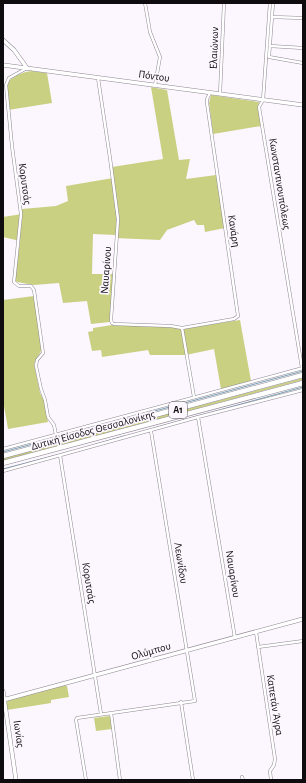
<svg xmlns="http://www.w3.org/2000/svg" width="306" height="783" viewBox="0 0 306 783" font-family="'Alegreya Sans',sans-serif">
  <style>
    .green { fill: #cad081 }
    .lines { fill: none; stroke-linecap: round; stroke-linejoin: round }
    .stream { stroke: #79a3b3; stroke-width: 1 }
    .street-casing { stroke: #8f8792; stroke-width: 3.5 }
    .secondary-casing { stroke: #8f8792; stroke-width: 4.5 }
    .highway-casing { stroke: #8f8792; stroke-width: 5.5 }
    .street { stroke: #fff; stroke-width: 2.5 }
    .secondary { stroke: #fff; stroke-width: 3.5 }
    .highway { stroke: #fff; stroke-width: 4.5 }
    .labels { text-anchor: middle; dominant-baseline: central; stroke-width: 3.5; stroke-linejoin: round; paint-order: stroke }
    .shield { fill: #fcf6fe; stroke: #555257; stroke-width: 1 }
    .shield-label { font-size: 10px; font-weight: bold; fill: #0e0c0f }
    .street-label { font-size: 11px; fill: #0e0c0f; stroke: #fcf6fe }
  </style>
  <rect width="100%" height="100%" fill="#fcf6fe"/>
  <path class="green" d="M32 71 47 73 52 103 8 110 7 83C14 76 22 72 32 71Z
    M151 87 167 90 179 160 190 159 186 179 216 175 225 228 205 232 204 225H197L194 220 167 230 160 240 115 238V235L93 234 92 274H113L110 322 91 324 87 301 63 303 59 283 34 285 17 282 15 280 20 241 3 237V217L22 214V209L56 206 68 201 66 186 113 178 112 167 163 159Z
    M211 95 259 102 258 108 261 126 213 134 209 103Z
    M34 296 42 349 34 364 40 393 44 400 48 422 8 429 3 400V300Z
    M240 320 251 381 221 389 214 349 186 355H150L148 350 102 357 101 350 92 351 88 332 93 331V328L112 325 188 328Z
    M303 378V380L3 461V458Z
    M65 685 67 686 69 697 51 700V703L7 710 6 704 8 700Z
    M109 716 111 718 112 729 96 731 94 718Z"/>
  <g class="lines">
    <path class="stream" d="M154 428 303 387
      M93 445 124 436
      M3 452 303 371
      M3 469 68 452"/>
    <g class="street-casing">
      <path id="street" d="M145 3 150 32 160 57 155 85
        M270 3 263 100 259 107 302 368
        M273 3 269 57 303 63
        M272 17 303 18
        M270 46 303 48
        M27 68 9 78 6 85 12 146 21 214 14 282 19 286H31L34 290 43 353 37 360 36 366 41 389 45 400 48 417 54 425 56 435
        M98 78 110 158 118 219 111 320 112 323 114 324 171 326 182 328 234 319 238 316 207 103V99L210 93
        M220 94 224 3
        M182 328 194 397
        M198 417 235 638
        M3 449 303 368
        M60 455 101 714
        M3 471 198 417 303 390
        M256 632 275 759 274 765 270 771 271 780
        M258 647 303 641
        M181 702 193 780
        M111 713 120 780
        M242 777 243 780
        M86 780 76 720 77 718 195 701 151 431"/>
    </g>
    <g class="secondary-casing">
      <path id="secondary" d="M3 40 14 50 27 68
        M3 65 303 105
        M3 691 16 780
        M3 700 303 619"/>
    </g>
    <g class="highway-casing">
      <path id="highway" d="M3 456 303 375
        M3 463 303 383"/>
    </g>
    <use href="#street" class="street"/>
    <use href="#secondary" class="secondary"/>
    <use href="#highway" class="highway"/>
  </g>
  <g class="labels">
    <rect class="shield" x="169" y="402" width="18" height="16" rx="3"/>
    <g class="shield-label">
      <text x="178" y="410">Α1</text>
    </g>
    <g class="street-label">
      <text transform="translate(214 48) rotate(-88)">Ελαιώνων</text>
      <text transform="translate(154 76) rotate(8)">Πόντου</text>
      <text transform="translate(25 184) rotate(82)">Κορυτσάς</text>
      <text transform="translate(280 184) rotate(81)">Κωνσταντινουπόλεως</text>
      <text transform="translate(234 231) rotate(81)">Κανάρη</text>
      <text transform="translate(106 270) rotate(-86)">Ναυαρίνου</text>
      <text transform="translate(93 430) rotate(-15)">Δυτική Είσοδος Θεσσαλονίκης</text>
      <text transform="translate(181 563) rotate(81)">Λεωνίδου</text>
      <text transform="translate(233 574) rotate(81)">Ναυαρίνου</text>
      <text transform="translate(89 583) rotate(81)">Κορυτσάς</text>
      <text transform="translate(151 651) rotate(-16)">Ολύμπου</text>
      <text transform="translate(275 705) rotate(81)">Καπετάν Άγρα</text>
      <text transform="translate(19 734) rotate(82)">Ιωνίας</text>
    </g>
  </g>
  <rect width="306" height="783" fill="none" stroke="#0e0c0f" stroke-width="8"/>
</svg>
